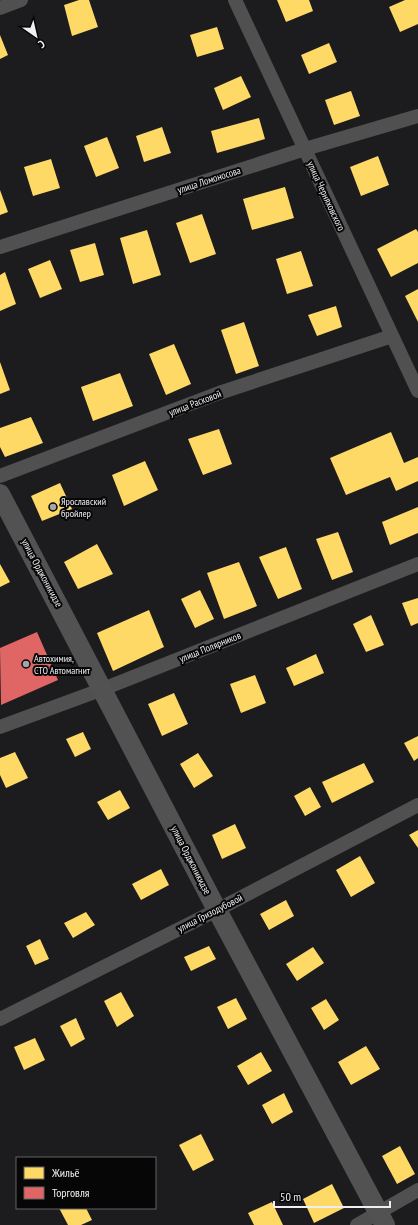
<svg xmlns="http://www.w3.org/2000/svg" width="418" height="1225" viewBox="0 0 418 1225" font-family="'PT Sans Narrow',sans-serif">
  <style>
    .homes { fill: #ffd966 }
    .shops { fill: #e06666 }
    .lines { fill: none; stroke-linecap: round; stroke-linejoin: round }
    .street { stroke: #505050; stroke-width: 14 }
    .secondary { stroke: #525252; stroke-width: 20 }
    .poi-dot { fill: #a6a4a8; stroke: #060607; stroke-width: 1.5 }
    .labels { text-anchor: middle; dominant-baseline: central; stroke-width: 4; stroke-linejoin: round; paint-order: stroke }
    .street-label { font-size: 10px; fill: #f0eef2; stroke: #060607 }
    .poi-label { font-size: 10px; fill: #f0eef2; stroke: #060607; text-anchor: start }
  </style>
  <rect width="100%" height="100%" fill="#1c1b1e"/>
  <path class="homes" d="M79 0H89L98 27 72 36 64 5Z
    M277 0H309L313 11 286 22Z
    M405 0H418V24L400 32 389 7Z
    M217 27 224 49 197 57 190 35Z
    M0 35 8 55 0 59Z
    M329 43 337 62 309 74 301 55Z
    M241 76 251 97 223 110 214 88Z
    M351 91 360 116 334 125 325 100Z
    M259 118 265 139 217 153 211 131Z
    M162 127 171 153 144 162 136 136Z
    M107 137 119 168 96 177 84 146Z
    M378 156 389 185 361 196 350 167Z
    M51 159 60 188 33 196 24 167Z
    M285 187 294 218 252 230 243 199Z
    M0 190 8 212 0 215Z
    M202 214 216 254 190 263 176 223Z
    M416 229 418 232V263L391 277 377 249Z
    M147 230 161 275 133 284 120 238Z
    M95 243 104 275 80 282 70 250Z
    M301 251 313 286 287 294 276 259Z
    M50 260 62 289 40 298 28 269Z
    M5 272 16 304 0 311V275Z
    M418 289V322L405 296Z
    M336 306 342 327 317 336 308 315Z
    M244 322 259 366 236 374 221 330Z
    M174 344 191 384 166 395 149 354Z
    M0 362 10 390 0 394Z
    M120 373 133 406 93 421 81 387Z
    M31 417 43 443 5 457 0 447V428Z
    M219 429 232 464 203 475 188 439Z
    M391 432 404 463 418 457V481L396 491 390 477 346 495 330 458Z
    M145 461 158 490 124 506 112 475Z
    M60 483 72 509 42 521 31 496Z
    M418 507V533L390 545 382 522Z
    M338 532 353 572 332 580 316 539Z
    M97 544 113 574 78 589 64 562Z
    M286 547 302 589 278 599 259 557Z
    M239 562 257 606 224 619 207 573Z
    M0 564 10 582 0 587Z
    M200 590 214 619 195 628 181 599Z
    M418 598V623L411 626 402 603Z
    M149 610 164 647 113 671 97 633Z
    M371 615 384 645 366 652 353 624Z
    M316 654 324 673 294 686 286 668Z
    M255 675 266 703 241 713 230 684Z
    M174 693 188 724 162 736 148 704Z
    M83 732 91 749 75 757 66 739Z
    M418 736V758L414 761 404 743Z
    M15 752 28 778 6 788 0 775V758Z
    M198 753 213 776 194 788 180 764Z
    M364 763 374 782 332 803 322 782Z
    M310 787 321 807 305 816 294 796Z
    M120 790 130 808 108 820 97 802Z
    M235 824 246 848 222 859 212 835Z
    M418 830V848L409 835Z
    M360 856 375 883 351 897 336 870Z
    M161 869 169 885 141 900 132 884Z
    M286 900 294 916 269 930 260 914Z
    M86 912 95 925 73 938 64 923Z
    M40 939 49 959 35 965 26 946Z
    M209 946 216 959 191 971 184 957Z
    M313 947 324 963 297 981 286 964Z
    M121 992 134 1016 117 1027 104 1001Z
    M236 998 247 1019 228 1029 217 1007Z
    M326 999 339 1020 324 1030 311 1008Z
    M76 1018 85 1039 71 1047 60 1026Z
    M35 1038 45 1060 24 1070 14 1047Z
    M366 1046 380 1069 351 1085 338 1062Z
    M261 1052 272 1071 248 1085 237 1066Z
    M284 1093 293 1112 272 1124 262 1105Z
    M201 1134 214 1160 193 1171 179 1145Z
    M400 1146 415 1174 397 1184 382 1156Z
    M332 1184 344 1208 314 1223 303 1199Z
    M272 1202 283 1225H254L248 1213Z
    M59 1208H86L92 1220 81 1225H68Z"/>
  <path class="shops" d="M37 632 58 680 1 705 0 648Z"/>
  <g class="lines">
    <path class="street" d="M235 0 418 391
      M0 8 21 0
      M0 247 305 149 418 116
      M0 476 219 393 392 336
      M0 727 103 689 418 564
      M0 1019 217 910 418 805
      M357 1225 418 1190"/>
    <path class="secondary" d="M0 494 217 910 385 1225"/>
  </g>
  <g class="poi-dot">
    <circle cx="53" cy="507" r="4"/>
    <circle cx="26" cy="664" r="4"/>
  </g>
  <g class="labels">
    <g class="street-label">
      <text transform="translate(209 180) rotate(-18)">улица Ломоносова</text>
      <text transform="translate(326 196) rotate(65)">улица Черняховского</text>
      <text transform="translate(195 403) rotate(-21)">улица Расковой</text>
      <text transform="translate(42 573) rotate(62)">улица Орджоникидзе</text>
      <text transform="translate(210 647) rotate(-22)">улица Полярников</text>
      <text transform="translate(191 860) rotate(63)">улица Орджоникидзе</text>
      <text transform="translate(210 913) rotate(-27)">улица Гризодубовой</text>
    </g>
    <g class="poi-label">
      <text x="61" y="501">Ярославский<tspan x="61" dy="12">бройлер</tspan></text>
      <text x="34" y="658">Автохимия,<tspan x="34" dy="12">СТО Автомагнит</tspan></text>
    </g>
  </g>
  <rect x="16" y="1157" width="140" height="52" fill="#060607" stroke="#646365"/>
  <rect x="24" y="1167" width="20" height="12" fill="#ffd966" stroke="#646365"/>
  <text x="52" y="1177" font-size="12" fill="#f0eef2">Жильё</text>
  <rect x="24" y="1187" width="20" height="12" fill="#e06666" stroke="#646365"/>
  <text x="52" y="1197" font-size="12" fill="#f0eef2">Торговля</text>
  <g transform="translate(36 36) rotate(146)" stroke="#060607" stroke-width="3" paint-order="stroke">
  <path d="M0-3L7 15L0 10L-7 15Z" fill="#f0eef2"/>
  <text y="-6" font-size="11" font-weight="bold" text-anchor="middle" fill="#f0eef2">С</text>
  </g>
  <path d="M274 1201v6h116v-6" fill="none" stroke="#f0eef2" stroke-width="2"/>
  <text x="280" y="1201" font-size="12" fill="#f0eef2" stroke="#060607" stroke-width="3" paint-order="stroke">50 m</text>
</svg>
